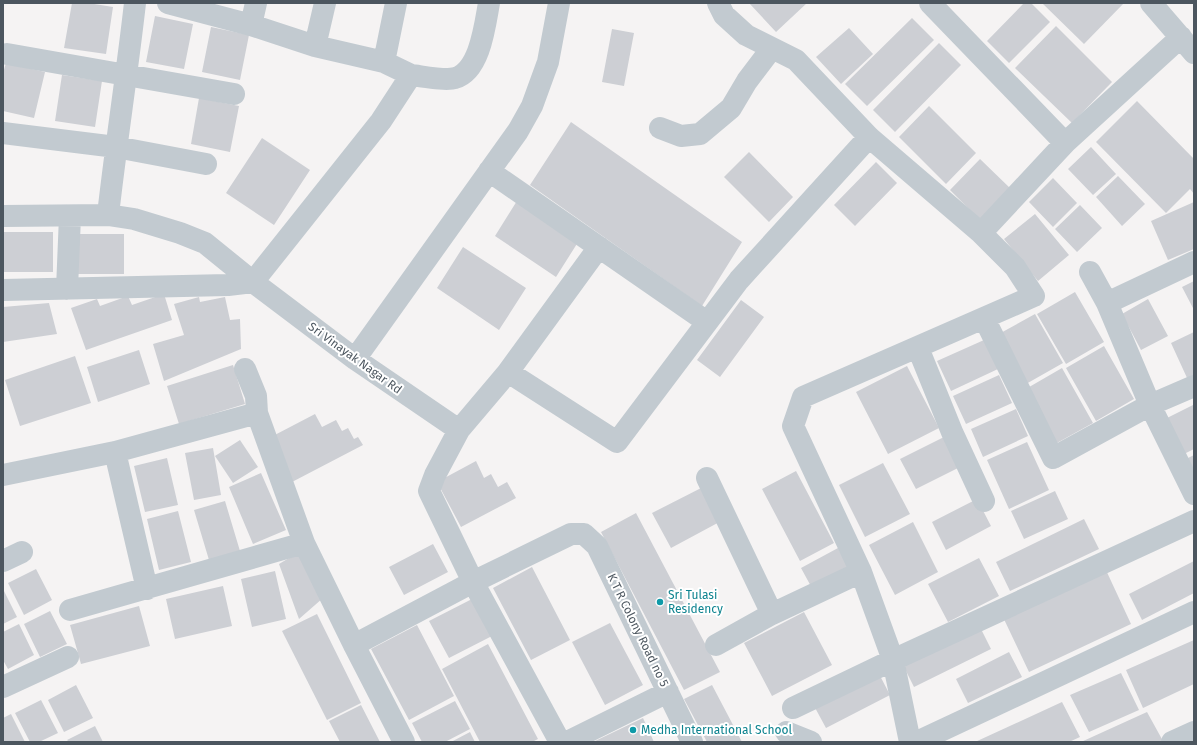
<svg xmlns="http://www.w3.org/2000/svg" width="1197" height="745" viewBox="0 0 1197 745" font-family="'Fira Sans',sans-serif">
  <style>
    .building { fill: #cdcfd4 }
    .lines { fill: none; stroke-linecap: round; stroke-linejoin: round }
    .minor { stroke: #c2cad0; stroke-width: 22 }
    .culture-dot { fill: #0f9aa8; stroke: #fff; stroke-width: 1.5 }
    .labels { text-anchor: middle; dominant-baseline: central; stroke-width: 4; stroke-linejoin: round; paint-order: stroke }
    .street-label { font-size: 12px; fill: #4c565f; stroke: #fff }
    .culture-label { font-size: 12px; fill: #0d838f; stroke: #fff; text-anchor: start }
  </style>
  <rect width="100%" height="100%" fill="#f5f3f3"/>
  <path class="building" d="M72 3H88L113 7 106 54 64 48Z
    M749 3H807L776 32Z
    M1024 3H1031L1050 22 1009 63 987 41Z
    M1042 3H1124L1084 44Z
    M155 16 193 24 184 69 146 62Z
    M912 18 934 40 867 106 845 84Z
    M1056 26 1112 82 1072 123 1015 68Z
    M211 27 249 35 240 80 202 72Z
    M849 28 873 54 841 84 816 57Z
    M612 29 634 33 624 86 602 82Z
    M939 43 961 65 895 132 873 110Z
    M6 63 45 72 34 118 3 111V73Z
    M62 75 102 81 95 127 55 121Z
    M199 98 239 106 230 152 191 144Z
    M1137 101 1194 159V194L1190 189 1166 213 1096 142Z
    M929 106 976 153 946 184 899 137Z
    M571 122 742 242 702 306 530 185Z
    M262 138 310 170 274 225 226 193Z
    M1091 147 1116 174 1093 195 1068 169Z
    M749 152 793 197 769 222 724 177Z
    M980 159 1011 189 980 220 950 190Z
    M876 162 897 183 855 226 834 205Z
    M1118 176 1145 204 1122 226 1096 197Z
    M1053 178 1077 203 1053 227 1029 202Z
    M520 196 580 239 556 277 495 236Z
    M1194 202V249L1168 260 1151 221Z
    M1080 205 1102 228 1077 252 1055 229Z
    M1035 214 1069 255 1038 281 1004 239Z
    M3 232H53V272H3Z
    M76 234H124V274H76Z
    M463 247 526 288 499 330 437 288Z
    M1194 281V310L1182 287Z
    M1075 292 1104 342 1066 364 1037 314Z
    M164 294 172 320 86 350 71 308 97 299 100 306 128 296 132 305Z
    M199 297 200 302 225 297 230 320 240 319 241 349 164 381 153 344 184 335 174 304Z
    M1148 299 1168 336 1141 350 1122 314Z
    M741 300 764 317 720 377 697 360Z
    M49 303 57 334 3 342V307Z
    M1035 314 1063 363 1026 384 997 335Z
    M1194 332V377L1188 380 1171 343Z
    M984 340 998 369 951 391 937 361Z
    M1104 346 1134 399 1096 421 1066 368Z
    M139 350 150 384 98 402 87 367Z
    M75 356 91 403 20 426 5 380Z
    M233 365 245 404 179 424 167 386Z
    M907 366 939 428 888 454 856 392Z
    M1062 368 1093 423 1055 444 1024 390Z
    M999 375 1012 403 966 424 953 396Z
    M1193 405 1194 407V449L1182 455 1165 419Z
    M1016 409 1028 436 983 457 971 429Z
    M315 414 322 427 336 420 342 431 348 428 354 439 358 437 363 445 292 482 269 438Z
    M946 436 962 466 916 489 900 459Z
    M240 440 258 467 233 483 215 456Z
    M1027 442 1049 490 1009 509 987 460Z
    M213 448 221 495 194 500 185 453Z
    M1194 455V475L1186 459Z
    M167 458 178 505 145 512 134 466Z
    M476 461 484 478 491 474 498 487 507 482 516 498 461 527 437 482Z
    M883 463 910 514 865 537 839 485Z
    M796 471 834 543 800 561 762 489Z
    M261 473 286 530 253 544 229 487Z
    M707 485 725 519 671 548 652 513Z
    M1055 491 1068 519 1024 539 1011 511Z
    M977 499 991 526 946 550 932 522Z
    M225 501 240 551 209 560 194 510Z
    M178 511 191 562 159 570 147 519Z
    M636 513 720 672 684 690 601 532Z
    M1084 519 1099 549 1010 591 996 562Z
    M913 522 938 572 895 595 869 545Z
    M433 544 448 572 404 595 389 567Z
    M838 548 850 571 813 590 801 568Z
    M299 552 323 598 299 619 279 564Z
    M979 558 999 596 948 622 928 584Z
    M1194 561V593L1142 620 1129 594Z
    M532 567 570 640 531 660 493 588Z
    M1105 568 1131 624 1029 672 1002 615Z
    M36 569 52 600 24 615 8 583Z
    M275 571 286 619 252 627 241 579Z
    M223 586 232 626 175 639 166 599Z
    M3 589 17 617 3 624Z
    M472 599 492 636 449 658 429 621Z
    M139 606 150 646 81 664 70 625Z
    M50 611 67 644 40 657 24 624Z
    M804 612 832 665 772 696 744 643Z
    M317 614 361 703 327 720 282 631Z
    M610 623 643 685 605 705 572 642Z
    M19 624 34 655 8 669 3 660V632Z
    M417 625 454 696 409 720 371 649Z
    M979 625 991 649 914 687 902 663Z
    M1194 640V684L1143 708 1126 670Z
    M488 644 538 739 532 742H480L442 669Z
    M1009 652 1022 677 968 703 956 679Z
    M877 670 890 695 826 728 813 704Z
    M1121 673 1139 710 1089 732 1070 695Z
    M76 685 93 718 64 732 48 700Z
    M712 685 742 742H707L684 699Z
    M41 700 58 733 39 742H30L15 713Z
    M455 701 470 729 445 742H422L412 723Z
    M1062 702 1080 737 1069 742H975Z
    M361 705 380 742H340L329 721Z
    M1147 712 1163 741 1160 742H1081Z
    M11 714 25 742H3V718Z
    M643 718 654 742H593Z
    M95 726 103 742H69L67 740Z
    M470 732 475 742H451Z"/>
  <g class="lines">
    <path class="minor" d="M718 3 724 15 746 35 796 60 869 137 981 233 1015 267 1034 296 803 397 793 426 861 572 893 660 910 742
      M930 3 1065 143 1181 37
      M1151 3 1194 53
      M251 25 256 3
      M315 46 325 3
      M7 54 234 94
      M384 62 396 3
      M411 75C421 76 446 81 455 78 480 71 485 25 489 3
      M660 128 681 136 700 134 731 108 747 81 772 48
      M3 133 116 147 206 164
      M489 171 707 322
      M108 215C116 144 127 74 135 3
      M3 216 108 215 134 219 180 233 205 243 253 282 355 359 459 430
      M981 233 1065 143
      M599 247 508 372 617 442 739 280 869 137
      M1090 272 1107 303 1150 405 1194 494
      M67 289 70 216
      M3 290 228 285 253 282 381 121 411 75 384 62 315 46 251 25 168 3
      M1107 303 1194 262
      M984 318 1053 458 1150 405 1194 386
      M918 348 952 432 984 501
      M355 359 518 131 532 106 548 62 559 3
      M245 369 256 396 257 413
      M115 452 147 589
      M3 475 115 452 257 413 304 543 354 645 404 742
      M707 478 772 614 716 645
      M3 561 22 552
      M70 610 304 543
      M772 614 861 572
      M354 645 473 582 429 491 435 475 459 430 508 372
      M3 687 68 657
      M793 708 893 660 1194 521
      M786 732 811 742
      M560 742 473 582 571 534H584L597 546 692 742
      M567 742 668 692
      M917 742 1194 612
      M1172 742 1194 732"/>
  </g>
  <g class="culture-dot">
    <circle cx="660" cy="602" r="4"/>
    <circle cx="633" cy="730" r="4"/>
  </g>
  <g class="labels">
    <g class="street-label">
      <text transform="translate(355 358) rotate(36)">Sri Vinayak Nagar Rd</text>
      <text transform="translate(638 630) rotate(64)">K T R Colony Road no 5</text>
    </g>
    <g class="culture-label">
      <text x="668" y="595">Sri Tulasi<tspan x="668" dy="14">Residency</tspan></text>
      <text x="641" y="730">Medha International School</text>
    </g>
  </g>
  <rect width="1197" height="745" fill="none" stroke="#4c565f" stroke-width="8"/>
</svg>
